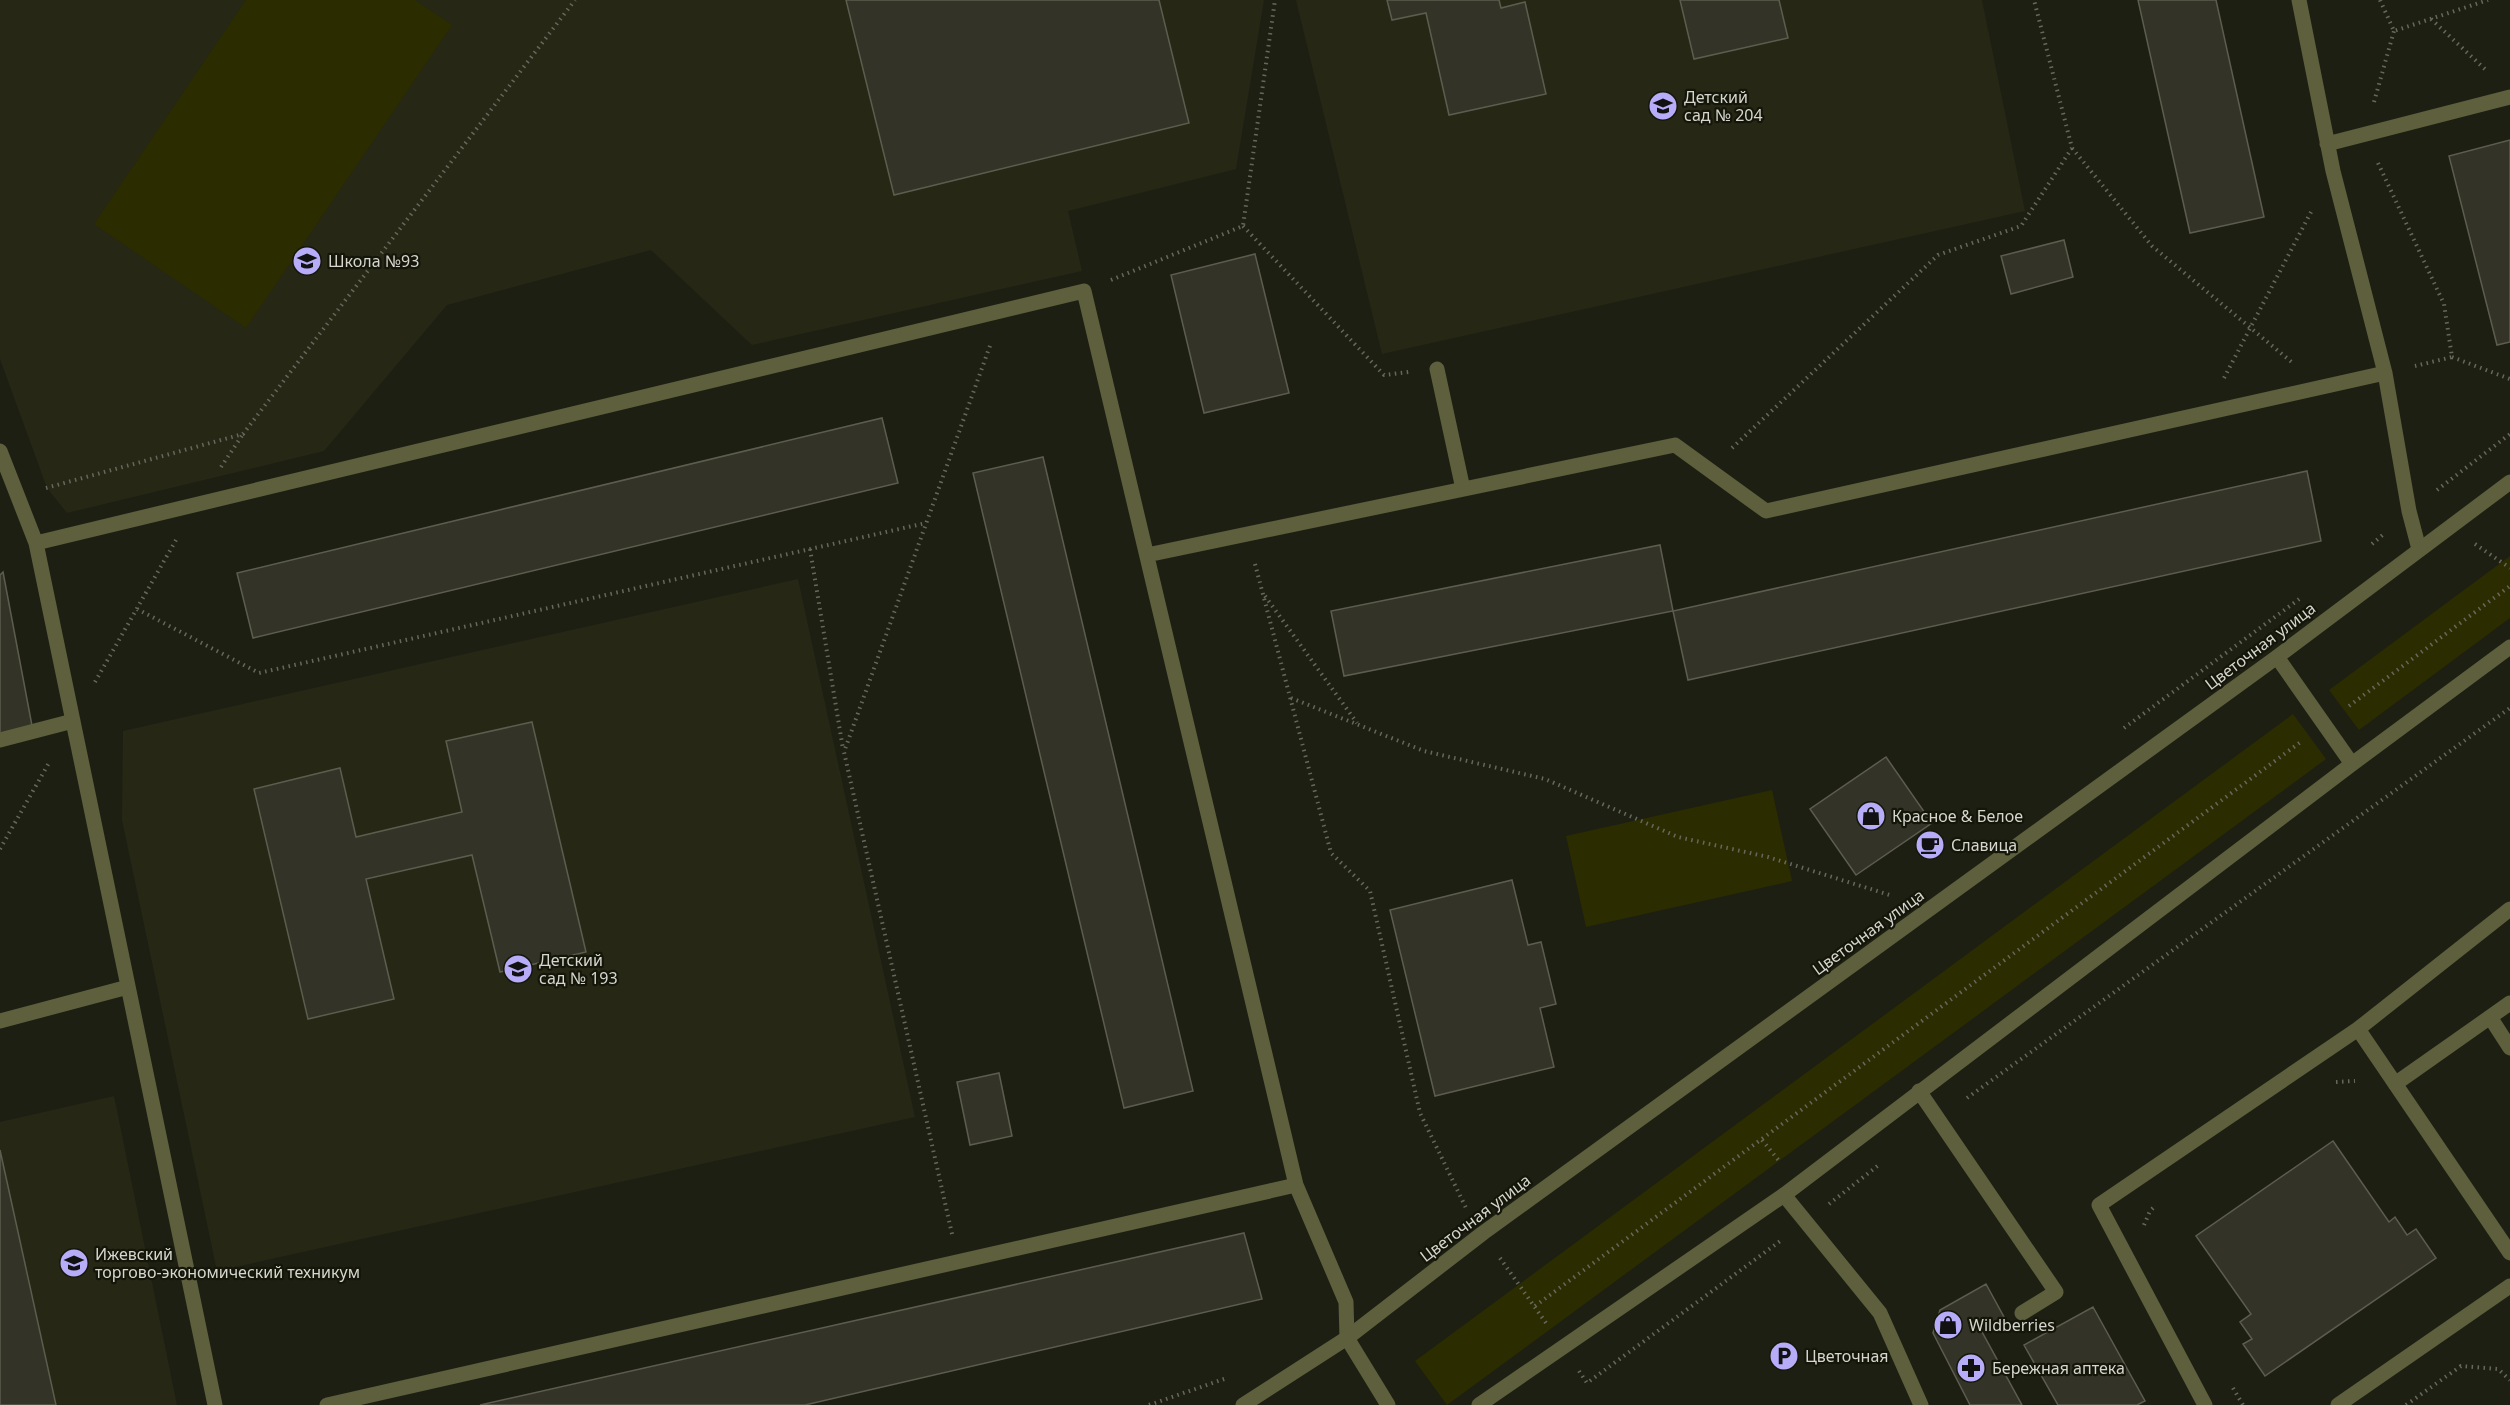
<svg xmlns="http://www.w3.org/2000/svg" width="2510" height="1405" viewBox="0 0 2510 1405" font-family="'Noto Sans',sans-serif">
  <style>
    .built { fill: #262714 }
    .green { fill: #2c2c01 }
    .building { fill: #333327; stroke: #5d5d4f; stroke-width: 1.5 }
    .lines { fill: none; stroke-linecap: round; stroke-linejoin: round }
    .path { stroke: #67675d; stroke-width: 4; stroke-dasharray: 1.5 4.5; stroke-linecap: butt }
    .service { stroke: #5e5f3d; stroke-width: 15 }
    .minor { stroke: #5e5f3d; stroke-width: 15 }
    .labels { text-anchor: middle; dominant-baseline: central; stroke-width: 4.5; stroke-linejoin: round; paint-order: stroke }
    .poi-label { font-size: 16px; fill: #d6d6ce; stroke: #15160a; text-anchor: start }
    .street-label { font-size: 16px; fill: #d6d6ce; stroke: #15160a }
  </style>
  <rect width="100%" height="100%" fill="#1e1f13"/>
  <path class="built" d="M0 0H1264L1236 169 1068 211 1082 271 752 345 651 250 447 305 324 451 67 513 47 488 0 359Z
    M1296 0H1982L2025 211 1382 354Z
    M798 579 915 1117 217 1271 122 820 123 731Z
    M114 1096 177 1405H0V1122Z"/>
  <path class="green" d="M246 0H415L452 25 246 328 94 224Z
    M2510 556V618L2359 730 2329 690Z
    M2293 714 2326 759 1447 1405 1415 1361Z
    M1772 790 1792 881 1586 927 1566 836Z"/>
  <path class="building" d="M846 0H1159L1189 123 894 195Z
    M1387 0H1499L1501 8 1525 2 1546 94 1449 115 1426 13 1392 20Z
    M1680 0H1779L1788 38 1694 59Z
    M2138 0H2216L2264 217 2190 233Z
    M2510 140V342L2497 345 2449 156Z
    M2064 240 2073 277 2011 294 2001 256Z
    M1255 254 1289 393 1204 413 1171 275Z
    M882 418 898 483 253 638 237 573Z
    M1043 457 1193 1091 1124 1108 973 473Z
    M2307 471 2321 541 1688 680 1673 611Z
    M1660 545 1673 611 1344 676 1331 611Z
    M3 572 33 731 0 737V575Z
    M532 722 586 952 500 972 472 855 366 879 394 999 308 1019 254 789 340 768 356 837 462 812 446 741Z
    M1886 757 1932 823 1856 875 1810 809Z
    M1512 880 1528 945 1541 942 1556 1004 1540 1008 1554 1067 1435 1096 1390 910Z
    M999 1073 1012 1136 970 1145 957 1082Z
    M2333 1141 2389 1222 2395 1217 2407 1235 2416 1229 2436 1258 2265 1376 2243 1344 2252 1339 2240 1322 2251 1314 2196 1236Z
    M0 1150 56 1405H0Z
    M1244 1233 1262 1299 805 1405H480Z
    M1986 1284 2004 1317 1981 1330 2022 1405H1970L1933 1333 1940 1310Z
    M2093 1307 2145 1401 2137 1405H2058L2024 1345Z"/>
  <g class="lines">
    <path class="path" d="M2380 0 2394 31 2488 0
      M2431 19 2487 71
      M2374 102 2394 31
      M2072 148 2152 246 2294 364
      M2378 163 2444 304 2452 357 2415 366
      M1243 226 1384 375 1409 372
      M1111 280 1243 226 1275 0
      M2452 357 2510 379
      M2224 378 2311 212
      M1732 448 1938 255 2021 226 2072 148 2034 0
      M221 467 243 434
      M46 488 243 434 575 0
      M2437 490 2510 434
      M2372 544 2385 533
      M2475 544 2510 568
      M810 549 843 749
      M1255 564 1331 853 1370 891 1420 1113 1467 1210
      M1265 596 1357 723
      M137 609 259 673 926 523
      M95 682 176 540
      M1291 698 1424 751 1545 779 1678 837 1768 857 1893 896
      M2349 706 2510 586
      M2124 728 2302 597
      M0 849 50 761
      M2336 1082 2355 1081
      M1967 1098 2510 708
      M1762 1140 1780 1162
      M1829 1204 1880 1164
      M2144 1225 2150 1211 2155 1206
      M952 1234 844 752 991 343
      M1500 1258 1546 1323
      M1535 1306 2302 741
      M1579 1371 1587 1383 1783 1239
      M2233 1388 2243 1405
      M1149 1405 1227 1378
      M2406 1405 2461 1366 2498 1369 2510 1380"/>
    <path class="service" d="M2299 0 2333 171 2385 373 2409 511 2419 549
      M2327 144 2510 97
      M1437 369 1463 489
      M0 451 36 543 215 1405
      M36 543 1084 291 1296 1185 1346 1302 1347 1338
      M1147 555 1675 445 1766 511 2385 373
      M0 740 73 721
      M2490 1017 2510 1048
      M0 1021 128 987
      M2358 1029 2510 909
      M2395 1084 2510 1003
      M1919 1091 2056 1292 2022 1313
      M1784 1195 1880 1313 1921 1405
      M327 1405 1296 1185
      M2205 1405 2099 1205 2358 1029 2510 1253
      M2338 1405 2510 1286"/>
    <path class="minor" d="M2277 657 2352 764
      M1347 1338 1388 1405
      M1243 1405 1347 1338 1483 1233 2277 657 2510 482
      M1479 1405 1784 1195 2352 764 2510 647"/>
  </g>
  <defs>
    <g id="school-disc" transform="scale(1.5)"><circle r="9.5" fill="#b6acf8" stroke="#15160a"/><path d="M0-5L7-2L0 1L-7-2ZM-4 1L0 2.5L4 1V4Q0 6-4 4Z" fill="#111"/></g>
    <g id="shop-disc" transform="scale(1.5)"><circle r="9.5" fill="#b6acf8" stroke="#15160a"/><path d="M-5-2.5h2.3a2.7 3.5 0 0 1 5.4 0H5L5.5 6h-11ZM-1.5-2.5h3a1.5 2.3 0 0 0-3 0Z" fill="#111"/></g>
    <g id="cafe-disc" transform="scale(1.5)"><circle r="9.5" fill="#b6acf8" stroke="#15160a"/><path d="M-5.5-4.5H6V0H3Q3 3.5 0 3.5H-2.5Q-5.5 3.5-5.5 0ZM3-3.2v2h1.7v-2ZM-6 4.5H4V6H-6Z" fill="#111"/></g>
    <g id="university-disc" transform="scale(1.5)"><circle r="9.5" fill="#b6acf8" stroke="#15160a"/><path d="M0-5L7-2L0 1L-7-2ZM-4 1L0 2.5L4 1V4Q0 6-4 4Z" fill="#111"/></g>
    <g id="parking-disc" transform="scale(1.5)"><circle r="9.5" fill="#b6acf8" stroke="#15160a"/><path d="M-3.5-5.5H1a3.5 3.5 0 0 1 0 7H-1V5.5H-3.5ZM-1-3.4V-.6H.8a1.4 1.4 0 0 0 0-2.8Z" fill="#111"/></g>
    <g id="pharmacy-disc" transform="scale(1.5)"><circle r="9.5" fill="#b6acf8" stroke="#15160a"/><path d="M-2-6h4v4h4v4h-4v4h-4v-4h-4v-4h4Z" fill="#111"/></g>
  </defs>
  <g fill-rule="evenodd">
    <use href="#school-disc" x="1663" y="106"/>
    <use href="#school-disc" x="307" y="261"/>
    <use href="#shop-disc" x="1871" y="816"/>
    <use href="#cafe-disc" x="1930" y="845"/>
    <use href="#school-disc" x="518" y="969"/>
    <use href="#university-disc" x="74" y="1263"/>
    <use href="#shop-disc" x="1948" y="1325"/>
    <use href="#parking-disc" x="1784" y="1356"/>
    <use href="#pharmacy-disc" x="1971" y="1368"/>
  </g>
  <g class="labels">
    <g class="poi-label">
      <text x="1684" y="97">Детский<tspan x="1684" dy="18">сад № 204</tspan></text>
      <text x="328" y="261">Школа №93</text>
      <text x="1892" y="816">Красное &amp; Белое</text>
      <text x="1951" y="845">Славица</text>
      <text x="539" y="960">Детский<tspan x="539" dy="18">сад № 193</tspan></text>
      <text x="95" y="1254">Ижевский<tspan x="95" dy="18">торгово-экономический техникум</tspan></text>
      <text x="1969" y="1325">Wildberries</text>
      <text x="1805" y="1356">Цветочная</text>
      <text x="1992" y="1368">Бережная аптека</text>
    </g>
    <g class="street-label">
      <text transform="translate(2260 646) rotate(-37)">Цветочная улица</text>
      <text transform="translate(1868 932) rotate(-36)">Цветочная улица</text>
      <text transform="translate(1475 1218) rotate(-37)">Цветочная улица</text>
    </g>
  </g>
</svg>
